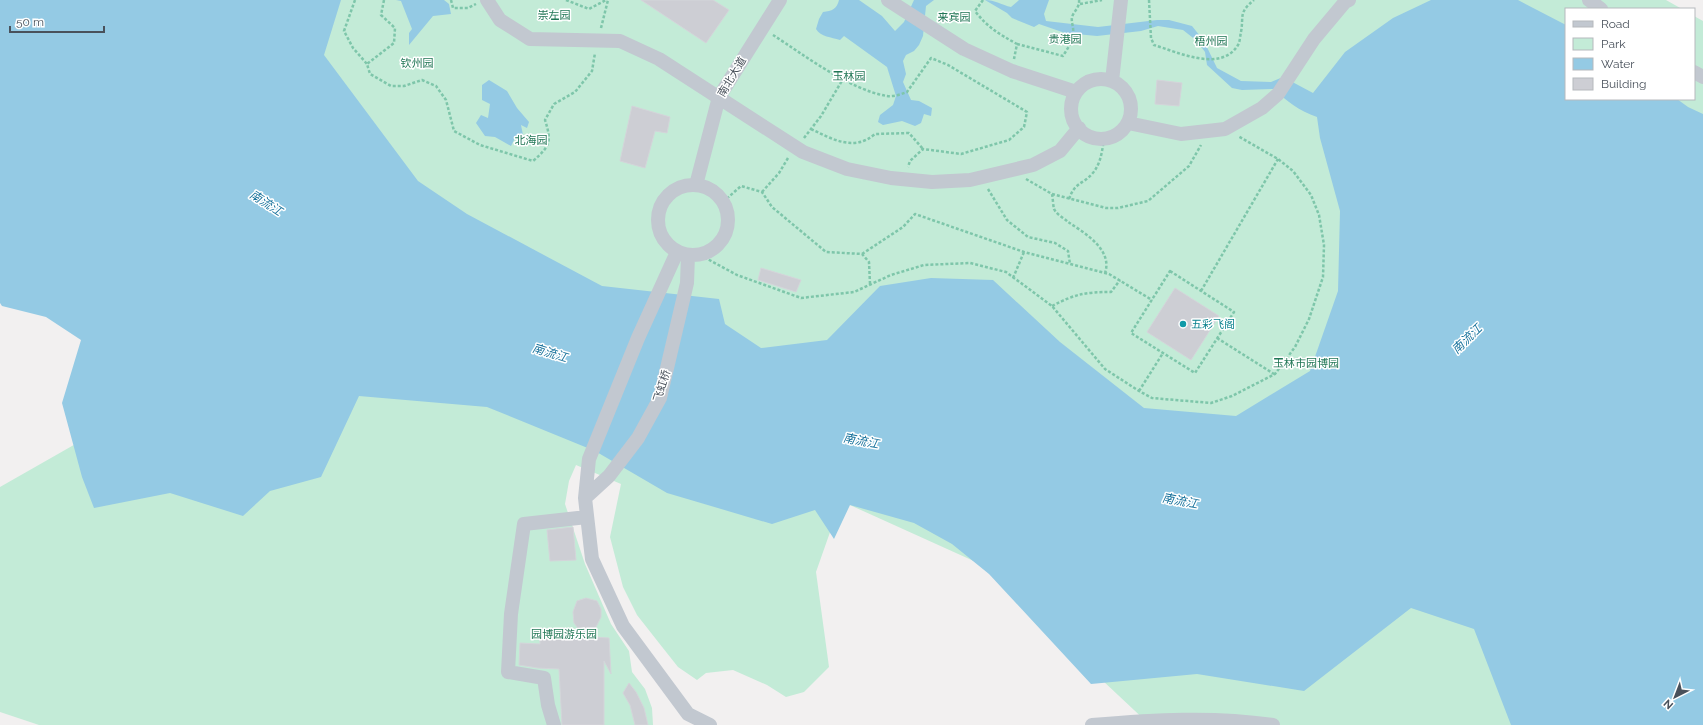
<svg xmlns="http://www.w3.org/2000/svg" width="1703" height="725" viewBox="0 0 1703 725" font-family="Raleway,'Noto Sans SC',sans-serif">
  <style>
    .green { fill: #c3ebd7 }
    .water { fill: #94cae4 }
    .building { fill: #cdced4; stroke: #d4d5da }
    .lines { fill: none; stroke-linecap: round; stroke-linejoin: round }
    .path { stroke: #7ec6aa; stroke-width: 2.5; stroke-dasharray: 3 2; stroke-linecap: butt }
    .minor { stroke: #c2c8d0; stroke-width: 14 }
    .culture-dot { fill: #0f9aa8; stroke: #fff; stroke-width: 1.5 }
    .labels { text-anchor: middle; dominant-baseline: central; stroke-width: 3; stroke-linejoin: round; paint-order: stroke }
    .park-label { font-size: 11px; fill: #207655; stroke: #fff }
    .street-label { font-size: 11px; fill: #49515b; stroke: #fff }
    .culture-label { font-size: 11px; fill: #0d838f; stroke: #fff; text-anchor: start }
    .water-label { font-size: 12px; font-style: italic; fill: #1a749d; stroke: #fff }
  </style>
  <rect width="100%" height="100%" fill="#f2f0f0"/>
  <path class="green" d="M250 0H1666L1682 9H1566V99H1694V16L1703 21V725H1150L1086 665 998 572 841 501 816 572 829 667 804 692 786 697 767 685 733 670 706 673 697 680 678 667 659 643 637 615 623 587 610 537 621 484 576 465 569 481 565 504 585 564 611 624 629 651 632 672 645 689 652 708 653 725H39L0 712V487L151 401Z"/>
  <path class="water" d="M0 0H341L324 55 418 181 467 214 602 286 719 299 725 324 761 348 827 340 880 286 931 278 993 280 1060 342 1144 408 1236 416 1310 371 1338 291 1340 211 1320 138 1317 117C1299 111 1287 101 1273 89L1242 90 1232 88 1207 65 1205 52 1197 41 1183 30 1158 26 1141 31 1097 36 1065 33 1039 24 1034 27 1012 18 1007 13 985 0C995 0 1002 5 1011 7L1019 0H1049L1044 14 1046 21 1098 27 1157 20H1169L1192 26 1204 41 1217 68 1241 81 1271 82 1283 77 1313 93 1345 52 1393 18 1431 0H1518L1566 25V99H1677L1688 107 1703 114V725H1511L1474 629 1411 608 1304 691 1197 674 1091 684 989 574 952 544 914 523 850 505 834 539 815 510 772 524 667 493 595 451 487 407 359 396 321 477 270 491 243 516 170 493 94 508 82 477 62 403 81 340 46 317 2 306 0 303Z
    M396 0H444L449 4 451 14 433 16 409 45V33L412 29 401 1Z
    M839 0H859L882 16 895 31 904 22 914 0H934L926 6 923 36 919 45 914 51 906 55 903 61 906 74 903 82 911 100 919 101 932 108 931 116 924 114 921 123 915 126 902 121 883 125 878 122 880 115 893 105 896 96 887 67 844 36 840 40C831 37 821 37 816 29L819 19 823 12C832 11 837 9 839 0Z
    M489 80 507 91 517 108 529 122 527 128 521 125 523 135 515 138 511 146 495 137 485 136 476 123 481 115 488 118 490 104 482 100V85Z"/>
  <path class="building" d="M641 0H713L729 10 706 43Z
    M1157 80 1182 83 1179 106 1155 104Z
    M632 106 670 117 667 133 655 131 645 168 620 161Z
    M761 268 801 280 796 292 758 280Z
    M1175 288 1219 316 1191 360 1147 332Z
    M573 527 576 560 550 561 547 530Z
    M586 598 597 601 601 609V617L591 637 609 638 611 674 604 661V725H562L559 669 538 668 519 665 520 643 540 644V636L585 637 574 623 573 612 577 601Z
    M629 683 636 692 644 708 648 725H635L630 705 623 693Z"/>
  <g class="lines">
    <path class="path" d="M355 0 344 31 353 48 367 64
      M384 0 381 15 395 28 394 43 367 64 370 74 391 86H404L422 80 436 86 446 100 454 131 480 145 533 161C550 146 552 142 545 120L554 104 575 92 592 71 595 53
      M451 0 453 8H468L476 4
      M566 0 589 9 606 0
      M983 0 975 11C987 27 999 34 1017 44L1014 59
      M1149 0 1151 38 1154 45C1177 52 1221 73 1238 45 1240 42 1240 36 1241 32 1244 16 1238 13 1254 0
      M1080 4 1102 0
      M601 28 608 0
      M773 35C804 55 850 90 887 96 894 97 901 94 907 92L931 58 948 65 1027 112 1024 127 1009 140 961 154 923 149 910 161 908 167
      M1017 44 1063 56C1067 49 1073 42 1073 33 1074 27 1071 23 1072 17 1074 11 1080 7 1079 0
      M811 129C832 139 854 152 875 134L909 133 923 149
      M804 138 821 116 843 79
      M1026 179 1052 194C1053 199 1053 205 1054 209 1057 215 1064 218 1068 222 1085 233 1113 250 1105 273
      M988 189 1007 220 1028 237 1055 243 1068 251 1070 264
      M762 192 779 173 788 158
      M1052 194 1106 208H1118L1148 201 1189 166 1201 145
      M1069 199C1075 182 1082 185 1092 174 1101 164 1102 151 1104 139
      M723 202 741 186 762 192 772 207 826 252 862 254 869 262 870 284
      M862 254 903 227 915 214 1024 252 1109 274 1152 300
      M700 255 737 275 801 298 854 292 891 275 924 265 970 263 1006 272 1052 306 1105 369 1139 391 1152 398 1211 403 1232 396 1275 374 1295 347 1309 319 1323 277 1324 245 1319 215 1311 195 1293 171 1278 159 1238 136
      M1170 271 1234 312 1195 373 1131 333Z
      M1013 278 1024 252
      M1201 291 1278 159
      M1052 306C1075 294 1085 292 1111 292L1120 280
      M1217 338 1274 374
      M1139 391 1163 353"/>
    <path class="minor" d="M487 0 500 20 530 39 620 41 659 59 803 152 847 169 891 178 932 182 970 180 1033 165 1060 151 1079 128
      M888 0 964 49 1012 71 1076 92
      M1589 0 1601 9
      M1694 72 1703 77
      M1071 109a30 30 0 1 1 60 0a30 30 0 1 1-60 0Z
      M1112 81 1121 0
      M1128 123 1181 134 1225 129 1262 108 1278 94 1314 39 1345 2 1349 0
      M658 220a35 35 0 1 1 70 0a35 35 0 1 1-70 0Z
      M696 185 719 97 780 0
      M677 252 638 338 589 459 585 498 592 559 623 626 688 714 710 725
      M585 498 609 476 638 438 660 398 687 283 688 255
      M554 725 548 705 544 678 508 672 511 614 524 524 587 517
      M1092 725C1152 720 1213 716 1273 725"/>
  </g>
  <circle class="culture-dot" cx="1183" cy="324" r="4"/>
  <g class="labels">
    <g class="park-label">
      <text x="554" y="15">崇左园</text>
      <text x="954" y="17">来宾园</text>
      <text x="1065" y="39">贵港园</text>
      <text x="1211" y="41">梧州园</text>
      <text x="417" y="63">钦州园</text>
      <text x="849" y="76">玉林园</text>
      <text x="531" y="140">北海园</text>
      <text x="1306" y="363">玉林市园博园</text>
      <text x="564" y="634">园博园游乐园</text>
    </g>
    <g class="street-label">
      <text transform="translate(732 77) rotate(-59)">南北大道</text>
      <text transform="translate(662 386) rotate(-73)">飞虹桥</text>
    </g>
    <g class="culture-label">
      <text x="1191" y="324">五彩飞阁</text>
    </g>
    <g class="water-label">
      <text transform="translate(266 203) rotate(33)">南流江</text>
      <text transform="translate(1467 339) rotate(-44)">南流江</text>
      <text transform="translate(550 353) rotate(17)">南流江</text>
      <text transform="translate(861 441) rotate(11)">南流江</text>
      <text transform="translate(1180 501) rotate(11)">南流江</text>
    </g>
  </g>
  <rect x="1565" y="8" width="130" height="92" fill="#ffffff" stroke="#b6b9bd"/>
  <rect x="1573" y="21" width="20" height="6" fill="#c2c8d0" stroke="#b6b9bd"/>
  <text x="1601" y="28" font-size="12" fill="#49515b">Road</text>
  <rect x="1573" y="38" width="20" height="12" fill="#c3ebd7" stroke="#b6b9bd"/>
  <text x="1601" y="48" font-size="12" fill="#49515b">Park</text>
  <rect x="1573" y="58" width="20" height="12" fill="#94cae4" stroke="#b6b9bd"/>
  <text x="1601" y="68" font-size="12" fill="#49515b">Water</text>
  <rect x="1573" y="78" width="20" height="12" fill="#cdced4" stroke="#b6b9bd"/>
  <text x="1601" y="88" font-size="12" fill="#49515b">Building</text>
  <g transform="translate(1675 697) rotate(222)" stroke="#ffffff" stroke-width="3" paint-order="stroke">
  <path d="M0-3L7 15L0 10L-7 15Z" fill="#49515b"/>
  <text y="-6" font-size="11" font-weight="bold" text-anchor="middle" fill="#49515b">N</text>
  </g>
  <path d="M10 26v6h94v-6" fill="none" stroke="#49515b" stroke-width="2"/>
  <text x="16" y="26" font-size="12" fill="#49515b" stroke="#ffffff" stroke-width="3" paint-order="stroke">50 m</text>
</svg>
